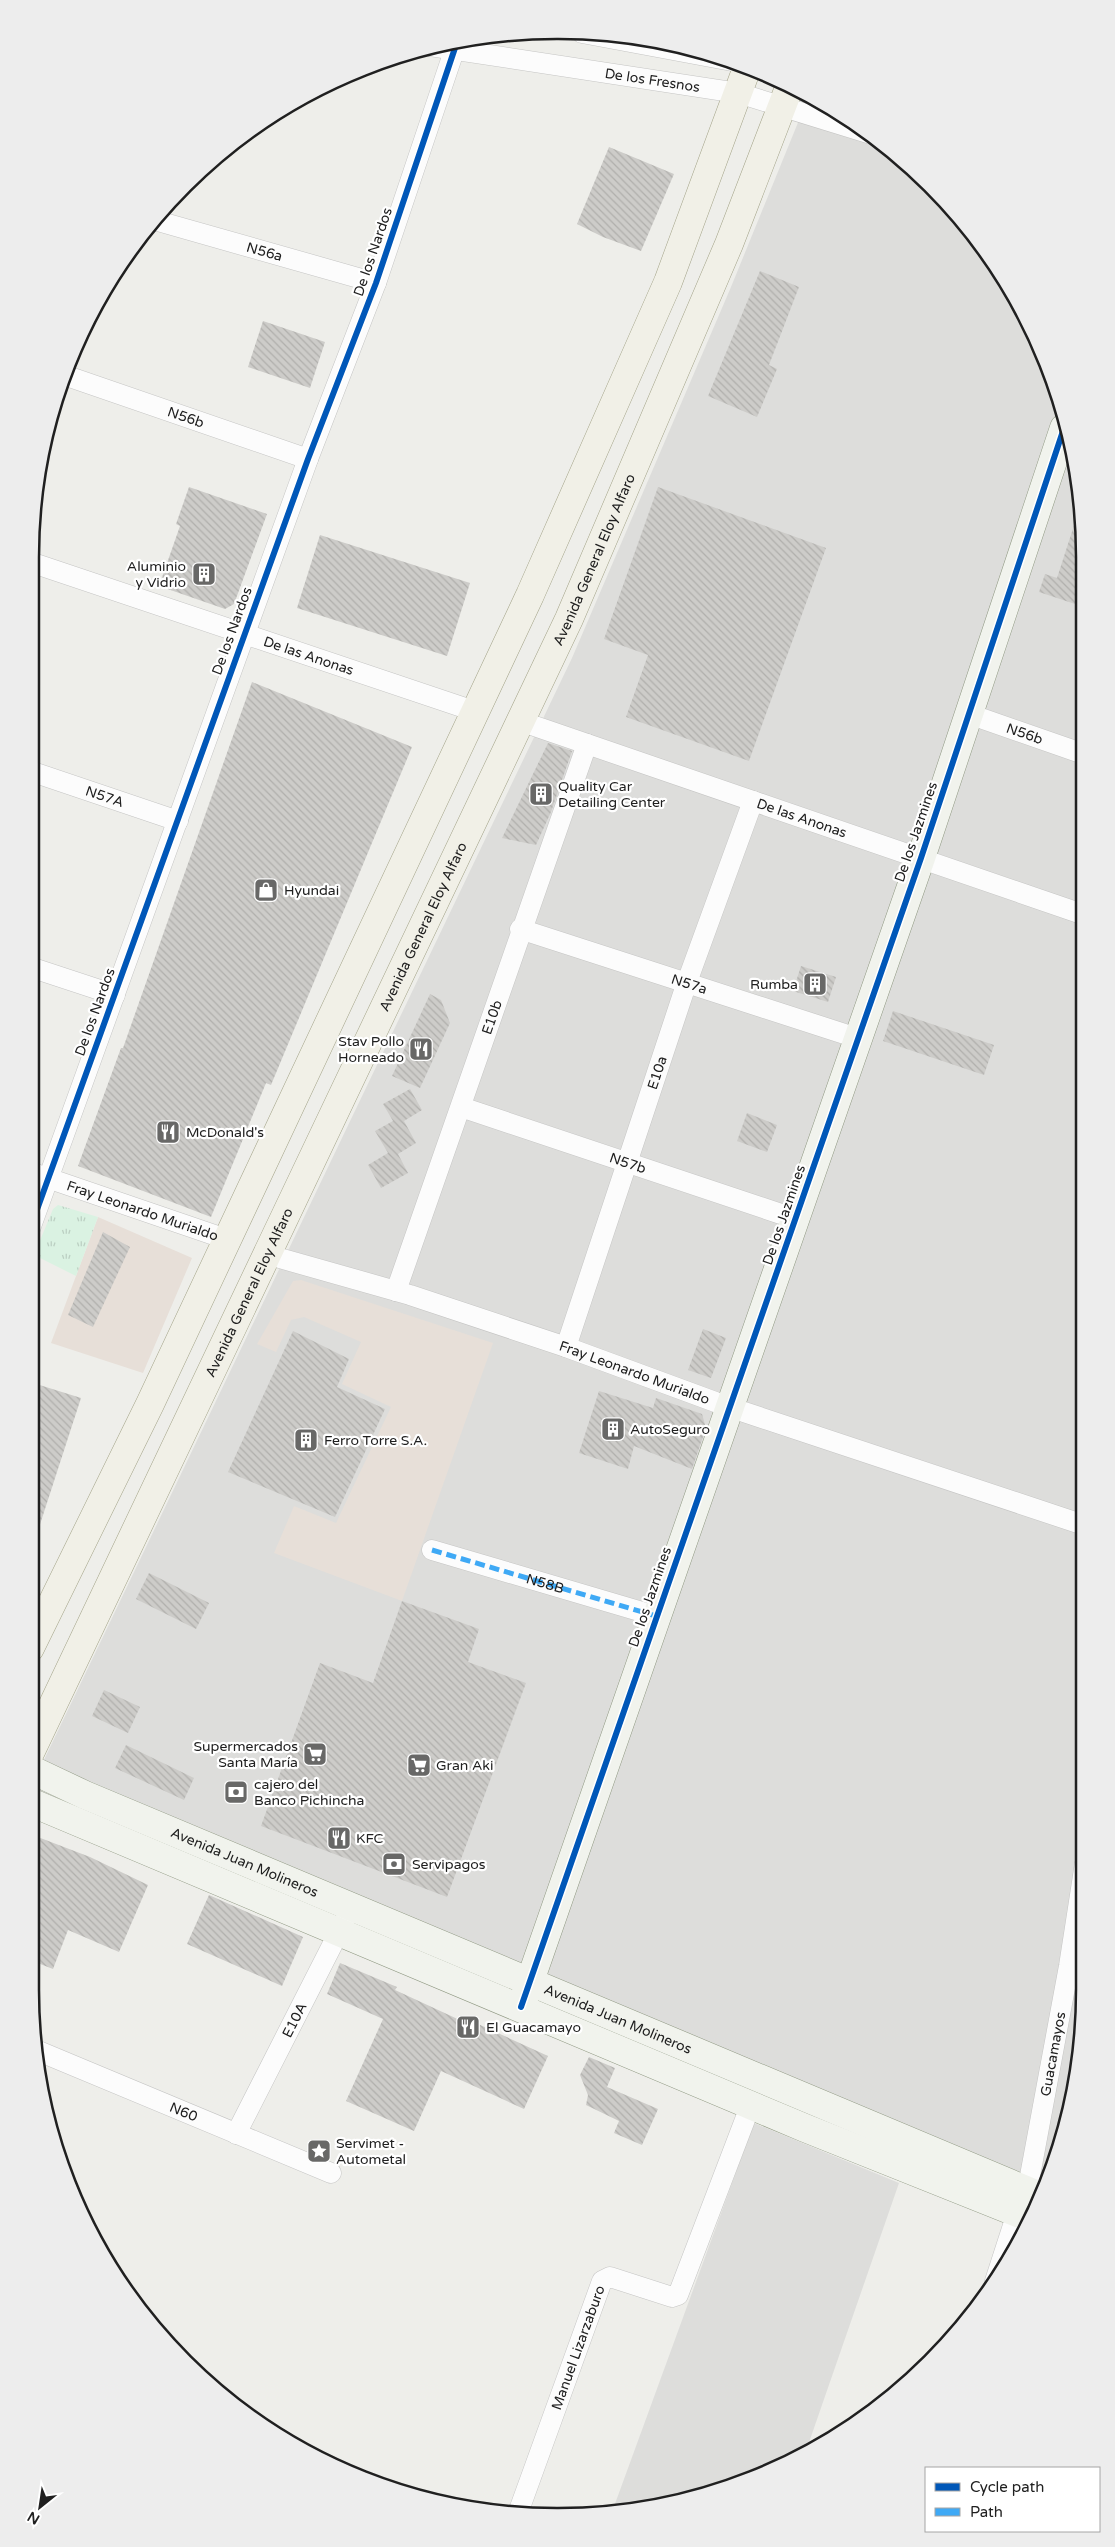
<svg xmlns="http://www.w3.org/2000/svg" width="1115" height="2547" viewBox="0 0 1115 2547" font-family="'Varela Round',sans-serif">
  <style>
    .residential { fill: #dddddb }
    .commercial { fill: #e7dfd8 }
    .park { fill: url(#park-tufts) }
    .building { fill: url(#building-back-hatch) }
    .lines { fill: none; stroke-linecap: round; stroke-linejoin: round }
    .street-casing { stroke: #c5c5c4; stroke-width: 21 }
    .secondary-casing { stroke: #8f9882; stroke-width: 29 }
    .primary-casing { stroke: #a3a388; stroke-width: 29 }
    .street { stroke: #fcfcfc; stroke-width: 20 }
    .secondary { stroke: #f1f3ed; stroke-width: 28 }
    .primary { stroke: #f1f0e7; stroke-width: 28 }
    .quiet { stroke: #3fa9f5; stroke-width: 5; stroke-dasharray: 10 5; stroke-linecap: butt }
    .cycleway-casing { stroke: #fff; stroke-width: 9 }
    .cycleway { stroke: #0057b8; stroke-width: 6 }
    .labels { text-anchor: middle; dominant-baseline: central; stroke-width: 4.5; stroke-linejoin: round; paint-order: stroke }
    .street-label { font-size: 14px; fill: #202020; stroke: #fff }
    .poi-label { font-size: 14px; fill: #202020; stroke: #fff; text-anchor: start }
    .rim { fill: none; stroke: #202020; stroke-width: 2.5 }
  </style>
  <defs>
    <pattern id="park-tufts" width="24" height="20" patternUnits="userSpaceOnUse" patternTransform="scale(1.25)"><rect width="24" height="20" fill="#daf2e2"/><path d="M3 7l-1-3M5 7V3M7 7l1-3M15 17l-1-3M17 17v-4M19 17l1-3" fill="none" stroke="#bbcfc2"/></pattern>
    <pattern id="building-back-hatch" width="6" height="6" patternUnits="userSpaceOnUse" patternTransform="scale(1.25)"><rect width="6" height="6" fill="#cdccc9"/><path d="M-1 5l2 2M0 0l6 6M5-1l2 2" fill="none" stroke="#b0afac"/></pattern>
  </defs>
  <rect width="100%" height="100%" fill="#eeeeea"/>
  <path class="residential" d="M808 98 851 119 906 161 976 236 1045 355 1080 488 1085 1989 1075 2092 1057 2159 1035 2207 31 1787 572 658 731 287Z
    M754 2123 899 2183 805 2454 727 2489 660 2507 612 2512Z"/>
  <path class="commercial" d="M98 1217 192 1258 143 1373 51 1343Z
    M301 1280 493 1343 402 1601 274 1553 294 1506 336 1523 391 1407 342 1384 361 1342 304 1317 291 1320 276 1352 257 1344 293 1281Z"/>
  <path class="park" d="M58 1205 98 1217 76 1276 34 1255 53 1209Z"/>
  <path class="building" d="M609 147 674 174 641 251 603 237 577 224Z
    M760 271 799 287 769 365 777 369 757 417 708 396Z
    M263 321 325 342 310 388 248 367Z
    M189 487 267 514 234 604 225 609 159 586 180 526 176 524Z
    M658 487 826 548 749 761 626 717 648 655 604 639Z
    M1077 516 1081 517V606L1039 592 1045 574 1057 578Z
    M320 535 470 583 447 656 297 608Z
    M252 682 412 747 271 1085 266 1083 211 1217 78 1166 121 1048H123Z
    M548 743 572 751 551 812 536 845 502 838Z
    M801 966 836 977 828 1002 793 991Z
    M430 994 441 1000 450 1023 420 1088 392 1076Z
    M893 1011 994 1045 984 1075 883 1041Z
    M410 1089 422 1110 404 1121 416 1143 398 1154 408 1173 381 1188 368 1165 388 1153 375 1131 393 1121 383 1104Z
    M747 1113 777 1125 767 1152 737 1141Z
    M103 1232 130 1247 93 1327 68 1315Z
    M703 1329 726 1338 711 1378 688 1370Z
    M293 1331 349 1359 337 1387 385 1409 335 1517 228 1472Z
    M30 1382 81 1398 33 1546 30 1545Z
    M599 1391 653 1408 656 1398 702 1414 706 1428 692 1469 634 1446 628 1469 579 1453Z
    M149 1573 209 1603 196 1629 136 1599Z
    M402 1601 479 1629 468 1662 526 1683 447 1897 261 1826 320 1663 373 1683Z
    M104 1690 140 1707 128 1733 92 1716Z
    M126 1745 194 1778 184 1800 115 1768Z
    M30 1834 90 1857 148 1885 119 1952 68 1930 53 1969 30 1960Z
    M209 1895 303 1937 282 1986 187 1944Z
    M340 1963 397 1987 395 1990 464 2022 465 2018 548 2056 524 2109 441 2071 414 2131 346 2101 383 2019 327 1994Z
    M589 2057 615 2068 607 2087 658 2109 642 2145 614 2133 619 2121 586 2105 588 2095 580 2075Z"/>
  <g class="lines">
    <g class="street-casing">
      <g id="street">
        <path d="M582 33 732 61"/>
        <path id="s1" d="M430 46 738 93 871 134"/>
        <path id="s2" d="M154 220 376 283"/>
        <path id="s3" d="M64 375 308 459"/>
        <path id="s4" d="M30 562 474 711"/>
        <path id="s5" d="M969 714 1081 753"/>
        <path id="s6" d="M520 721 1082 914"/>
        <path id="s7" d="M30 771 178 821"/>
        <path id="s8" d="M520 929 857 1038"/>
        <path d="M30 967 115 995"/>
        <path id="s9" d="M461 1107 796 1219"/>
        <path id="s10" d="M30 1172 226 1239"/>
        <path d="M30 1229 308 459 376 283 457 42"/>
        <path id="s11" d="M269 1255 410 1295 566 1347 729 1407 1084 1525"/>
        <path id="s12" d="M396 1291 587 744"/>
        <path id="s13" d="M566 1347 687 982 753 801"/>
        <path d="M432 1550 656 1616"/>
        <path id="s14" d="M36 2050 331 2173"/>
        <path id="s15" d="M236 2134 345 1920"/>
        <path id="s16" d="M995 2281 1017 2213 1027 2192 1069 1966 1085 1863"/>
        <path id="s17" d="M518 2513 602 2281 610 2277 672 2297 678 2295 751 2104"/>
      </g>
    </g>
    <g class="secondary-casing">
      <g id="secondary">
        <path id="s18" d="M30 1769 85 1795 1040 2196"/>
        <path d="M30 1802 805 2128 1030 2218"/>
        <path d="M521 2007 921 858 1064 428"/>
      </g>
    </g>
    <g class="primary-casing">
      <g id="primary">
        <path d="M30 1648 150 1404 530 595 668 282 747 68"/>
        <path id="s19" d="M30 1753 569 619 729 244 789 88"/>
      </g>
    </g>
    <use href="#street" class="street"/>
    <use href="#secondary" class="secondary"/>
    <use href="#primary" class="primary"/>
    <path class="quiet" id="s20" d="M432 1550 656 1616"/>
    <g class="cycleway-casing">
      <path id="cycleway" d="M30 1229 308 459 376 283 457 42
        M521 2007 921 858 1064 428"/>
    </g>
    <use href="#cycleway" class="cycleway"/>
  </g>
  <defs>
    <g id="building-square" transform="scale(1.25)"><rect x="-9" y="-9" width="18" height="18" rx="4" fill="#686867" stroke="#fff"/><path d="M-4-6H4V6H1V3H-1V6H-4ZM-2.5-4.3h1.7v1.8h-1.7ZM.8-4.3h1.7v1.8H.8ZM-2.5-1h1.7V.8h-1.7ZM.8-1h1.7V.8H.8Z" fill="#fff"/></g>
    <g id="shop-square" transform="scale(1.25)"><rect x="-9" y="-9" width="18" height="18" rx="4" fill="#686867" stroke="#fff"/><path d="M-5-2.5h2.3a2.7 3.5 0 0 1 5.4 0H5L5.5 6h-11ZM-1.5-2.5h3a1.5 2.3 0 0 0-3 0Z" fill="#fff"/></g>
    <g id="restaurant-square" transform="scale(1.25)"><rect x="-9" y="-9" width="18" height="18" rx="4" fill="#686867" stroke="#fff"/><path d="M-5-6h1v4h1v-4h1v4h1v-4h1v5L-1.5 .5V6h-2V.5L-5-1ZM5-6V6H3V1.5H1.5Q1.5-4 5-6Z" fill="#fff"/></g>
    <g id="supermarket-square" transform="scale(1.25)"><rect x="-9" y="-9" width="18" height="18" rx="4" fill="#686867" stroke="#fff"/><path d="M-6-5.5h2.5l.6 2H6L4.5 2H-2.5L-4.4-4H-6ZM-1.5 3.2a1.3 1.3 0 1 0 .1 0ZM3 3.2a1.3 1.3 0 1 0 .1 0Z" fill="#fff"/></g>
    <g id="bank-square" transform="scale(1.25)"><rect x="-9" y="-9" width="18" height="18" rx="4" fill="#686867" stroke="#fff"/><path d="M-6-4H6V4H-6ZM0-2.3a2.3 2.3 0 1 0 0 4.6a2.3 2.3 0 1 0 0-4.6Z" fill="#fff"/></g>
    <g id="sight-square" transform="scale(1.25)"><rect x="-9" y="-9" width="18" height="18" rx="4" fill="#686867" stroke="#fff"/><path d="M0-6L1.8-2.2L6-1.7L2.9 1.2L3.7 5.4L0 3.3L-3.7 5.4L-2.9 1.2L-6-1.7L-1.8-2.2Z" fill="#fff"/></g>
  </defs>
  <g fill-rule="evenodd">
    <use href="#building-square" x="204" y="574"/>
    <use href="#building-square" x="541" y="794"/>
    <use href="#shop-square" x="266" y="890"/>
    <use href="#building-square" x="815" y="984"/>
    <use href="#restaurant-square" x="421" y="1049"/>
    <use href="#restaurant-square" x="168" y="1132"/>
    <use href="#building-square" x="613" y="1429"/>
    <use href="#building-square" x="306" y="1440"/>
    <use href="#supermarket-square" x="315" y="1754"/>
    <use href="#supermarket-square" x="419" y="1765"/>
    <use href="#bank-square" x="236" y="1792"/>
    <use href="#restaurant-square" x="339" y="1838"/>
    <use href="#bank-square" x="394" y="1864"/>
    <use href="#restaurant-square" x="468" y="2027"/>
    <use href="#sight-square" x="319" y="2151"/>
  </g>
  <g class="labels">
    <g class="street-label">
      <text stroke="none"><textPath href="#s1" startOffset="225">De los Fresnos</textPath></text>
      <text stroke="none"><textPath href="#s2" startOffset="115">N56a</textPath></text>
      <text transform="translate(373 252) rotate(-71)">De los Nardos</text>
      <text stroke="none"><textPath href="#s3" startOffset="129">N56b</textPath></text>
      <text stroke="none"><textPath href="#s19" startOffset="1320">Avenida General Eloy Alfaro</textPath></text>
      <text transform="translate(232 631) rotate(-70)">De los Nardos</text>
      <text stroke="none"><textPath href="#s4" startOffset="294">De las Anonas</textPath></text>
      <text stroke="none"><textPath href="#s5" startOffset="59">N56b</textPath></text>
      <text stroke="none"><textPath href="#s7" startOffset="79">N57A</textPath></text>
      <text stroke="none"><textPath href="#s6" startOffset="298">De las Anonas</textPath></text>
      <text transform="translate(916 832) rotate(-71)">De los Jazmines</text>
      <text stroke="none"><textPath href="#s19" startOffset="915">Avenida General Eloy Alfaro</textPath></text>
      <text stroke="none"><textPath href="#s8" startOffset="178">N57a</textPath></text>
      <text transform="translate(95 1012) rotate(-70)">De los Nardos</text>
      <text stroke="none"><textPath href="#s12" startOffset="290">E10b</textPath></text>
      <text stroke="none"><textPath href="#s13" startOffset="289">E10a</textPath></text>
      <text stroke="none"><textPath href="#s9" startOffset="176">N57b</textPath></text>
      <text stroke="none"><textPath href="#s10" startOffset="119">Fray Leonardo Murialdo</textPath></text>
      <text transform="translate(784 1215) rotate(-71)">De los Jazmines</text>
      <text stroke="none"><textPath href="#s19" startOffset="510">Avenida General Eloy Alfaro</textPath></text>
      <text stroke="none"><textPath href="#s11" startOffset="384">Fray Leonardo Murialdo</textPath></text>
      <text stroke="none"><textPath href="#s20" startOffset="118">N58B</textPath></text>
      <text transform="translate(650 1597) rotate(-71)">De los Jazmines</text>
      <text stroke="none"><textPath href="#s18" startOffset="234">Avenida Juan Molineros</textPath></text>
      <text stroke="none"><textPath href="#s18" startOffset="639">Avenida Juan Molineros</textPath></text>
      <text stroke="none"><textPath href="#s15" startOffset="128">E10A</textPath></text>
      <text stroke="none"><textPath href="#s16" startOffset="235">Guacamayos</textPath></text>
      <text stroke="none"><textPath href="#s14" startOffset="160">N60</textPath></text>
      <text stroke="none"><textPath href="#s17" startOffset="176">Manuel Lizarzaburo</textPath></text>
    </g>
    <g class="poi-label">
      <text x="186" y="566" text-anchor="end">Aluminio<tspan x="186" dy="16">y Vidrio</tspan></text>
      <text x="558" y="786">Quality Car<tspan x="558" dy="16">Detailing Center</tspan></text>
      <text x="284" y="890">Hyundai</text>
      <text x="798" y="984" text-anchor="end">Rumba</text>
      <text x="404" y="1041" text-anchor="end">Stav Pollo<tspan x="404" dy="16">Horneado</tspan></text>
      <text x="186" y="1132">McDonald's</text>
      <text x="630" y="1429">AutoSeguro</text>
      <text x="324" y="1440">Ferro Torre S.A.</text>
      <text x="298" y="1746" text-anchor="end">Supermercados<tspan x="298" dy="16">Santa María</tspan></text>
      <text x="436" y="1765">Gran Aki</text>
      <text x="254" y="1784">cajero del<tspan x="254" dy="16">Banco Pichincha</tspan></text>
      <text x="356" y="1838">KFC</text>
      <text x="412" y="1864">Servipagos</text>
      <text x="486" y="2027">El Guacamayo</text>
      <text x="336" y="2143">Servimet -<tspan x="336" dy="16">Autometal</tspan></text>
    </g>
  </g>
  <path d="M0 0H1115V2547H0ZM557 39H558A518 518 0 0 1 1076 557V1990A518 518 0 0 1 558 2508H557A518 518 0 0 1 39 1990V557A518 518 0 0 1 557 39Z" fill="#ededed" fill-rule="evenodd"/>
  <path class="rim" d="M557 39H558A518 518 0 0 1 1076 557V1990A518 518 0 0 1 558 2508H557A518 518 0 0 1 39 1990V557A518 518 0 0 1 557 39Z"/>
  <rect x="925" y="2467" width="175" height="65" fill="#ffffff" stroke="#a6a6a6"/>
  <rect x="935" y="2483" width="25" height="8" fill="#0057b8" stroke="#a6a6a6"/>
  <text x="970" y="2492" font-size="15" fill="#202020">Cycle path</text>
  <rect x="935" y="2508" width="25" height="8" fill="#3fa9f5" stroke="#a6a6a6"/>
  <text x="970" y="2517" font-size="15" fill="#202020">Path</text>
  <g transform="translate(40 2507) rotate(210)" stroke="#ffffff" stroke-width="4" paint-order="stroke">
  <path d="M0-4L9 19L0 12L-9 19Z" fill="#202020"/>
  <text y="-8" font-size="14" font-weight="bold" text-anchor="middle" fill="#202020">N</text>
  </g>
</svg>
